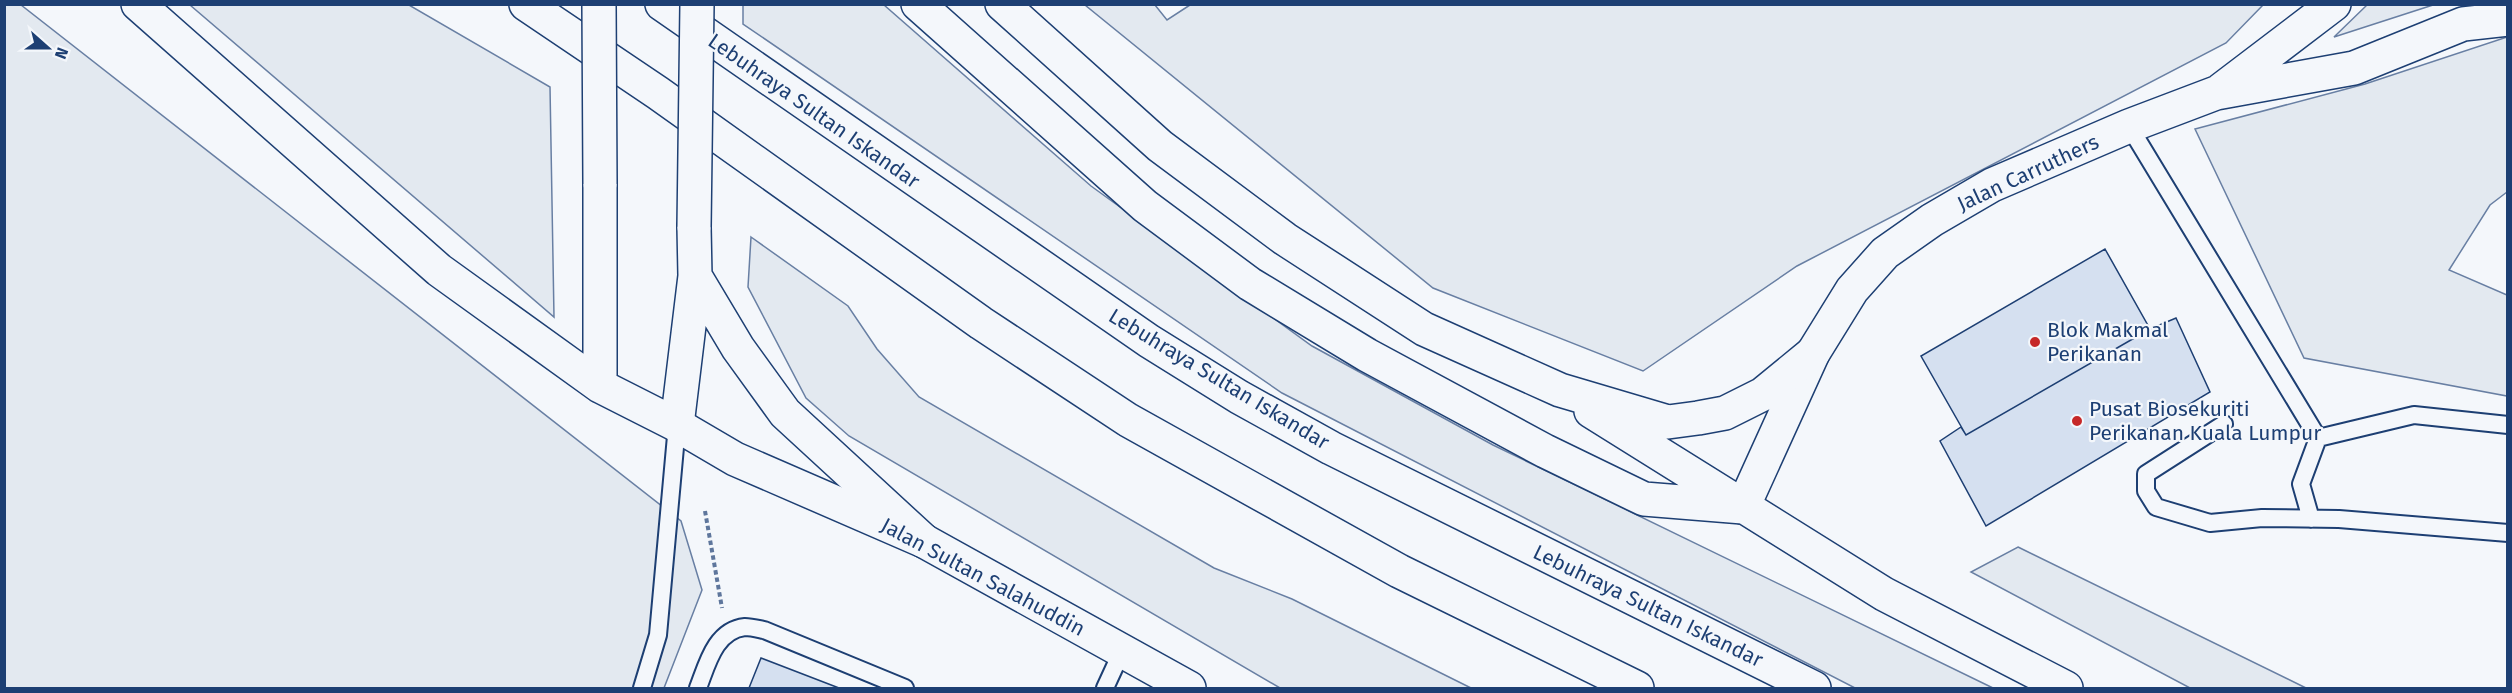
<svg xmlns="http://www.w3.org/2000/svg" width="2512" height="693" viewBox="0 0 2512 693" font-family="'Fira Sans',sans-serif">
  <style>
    .green { fill: #e3e9f0; stroke: #687fa3; stroke-width: 1.5 }
    .building { fill: #d5e0f0; stroke: #1d3f73; stroke-width: 1.5 }
    .lines { fill: none; stroke-linecap: round; stroke-linejoin: round }
    .service-casing { stroke: #1d3f73; stroke-width: 20 }
    .minor-casing { stroke: #1d3f73; stroke-width: 36 }
    .tertiary-casing { stroke: #1d3f73; stroke-width: 36 }
    .primary-casing { stroke: #1d3f73; stroke-width: 36 }
    .path { stroke: #5e769c; stroke-width: 4; stroke-dasharray: 4.5 3; stroke-linecap: butt }
    .service { stroke: #f4f7fb; stroke-width: 16 }
    .minor { stroke: #f4f7fb; stroke-width: 33 }
    .tertiary { stroke: #f4f7fb; stroke-width: 33 }
    .primary { stroke: #f4f7fb; stroke-width: 33 }
    .primary-bridge-casing { stroke: #1d3f73; stroke-width: 36; stroke-linecap: butt }
    .primary-bridge { stroke: #f4f7fb; stroke-width: 33 }
    .poi-dot { fill: #c62828; stroke: #f4f7fb; stroke-width: 2 }
    .labels { text-anchor: middle; dominant-baseline: central; stroke-width: 4.5; stroke-linejoin: round; paint-order: stroke }
    .street-label { font-size: 21px; fill: #1d3f73; stroke: #f4f7fb }
    .poi-label { font-size: 21px; fill: #1d3f73; stroke: #f4f7fb; text-anchor: start }
  </style>
  <rect width="100%" height="100%" fill="#f4f7fb"/>
  <path class="green" d="M4 5H21L681 521 702 590 664 688H5Z
    M190 5H409L550 87 554 317Z
    M743 5H884L1091 186 1312 346 1493 445 1993 688H1855L1282 393 743 24Z
    M1190 5V4L2263 5 2226 43 1797 266 1643 371 1433 288 1085 5H1155L1167 20Z
    M2367 5V4L2433 5 2334 37Z
    M2507 37V192L2490 205 2449 270 2507 295V396L2304 358 2195 129 2365 84Z
    M751 237 848 306 877 349 919 397 1214 568 1292 599 1471 688H1280L849 436 806 398 748 287Z
    M2018 547 2306 688H2190L1971 572Z"/>
  <path class="building" d="M2105 249 2150 329 1966 435 1921 356Z
    M2176 318 2210 392 1986 526 1940 441 1961 427 1966 435 2150 329Z
    M761 658 839 688H749Z"/>
  <g class="lines">
    <g class="service-casing">
      <path id="service" d="M2129 126 2318 438
        M2224 424 2146 474V491L2156 507 2210 523 2262 518 2339 519 2508 533
        M2318 438 2414 415 2508 425
        M2311 519 2301 484 2318 438
        M642 688 658 635 677 425
        M698 688C707 665 715 630 745 627 751 627 759 629 764 630L905 688
        M1105 688 1122 651"/>
    </g>
    <g class="minor-casing">
      <path id="minor" d="M2221 90 2334 4
        M1743 507 1813 353 1852 290 1885 253 1932 220 1992 185 2129 126 2216 93 2354 68 2463 24 2508 19"/>
    </g>
    <g class="tertiary-casing">
      <path id="tertiary" d="M677 425 735 459 924 541 1189 688"/>
    </g>
    <g class="primary-casing">
      <path id="primary" d="M138 4 439 270 600 386 677 425 695 276 694 227
        M526 4 658 93 981 323 1128 420 1399 571 1637 688
        M662 4 1149 341 1239 397 1331 448 1814 688
        M918 4 1145 206 1250 284 1367 355 1545 451 1644 499 1743 507
        M1002 4 1160 146 1285 239 1424 329 1560 390 1668 422 1698 418 1725 413 1763 394 1813 353
        M695 276 738 348 785 413 924 541
        M600 386V184
        M1591 411 1884 594 2066 688"/>
    </g>
    <path class="path" d="M705 511 722 608"/>
    <use href="#service" class="service"/>
    <use href="#minor" class="minor"/>
    <use href="#tertiary" class="tertiary"/>
    <use href="#primary" class="primary"/>
    <g class="primary-bridge-casing">
      <path id="primary-bridge" d="M599 4 600 184
        M694 227 697 4"/>
    </g>
    <use href="#primary-bridge" class="primary-bridge"/>
  </g>
  <g class="poi-dot">
    <circle cx="2035" cy="342" r="6"/>
    <circle cx="2077" cy="421" r="6"/>
  </g>
  <g class="labels">
    <g class="street-label">
      <text transform="translate(814 111) rotate(35)">Lebuhraya Sultan Iskandar</text>
      <text transform="translate(2028 173) rotate(-25)">Jalan Carruthers</text>
      <text transform="translate(1219 379) rotate(31)">Lebuhraya Sultan Iskandar</text>
      <text transform="translate(983 577) rotate(28)">Jalan Sultan Salahuddin</text>
      <text transform="translate(1648 606) rotate(26)">Lebuhraya Sultan Iskandar</text>
    </g>
    <g class="poi-label">
      <text x="2047" y="330">Blok Makmal<tspan x="2047" dy="24">Perikanan</tspan></text>
      <text x="2089" y="409">Pusat Biosekuriti<tspan x="2089" dy="24">Perikanan Kuala Lumpur</tspan></text>
    </g>
  </g>
  <rect width="2512" height="693" fill="none" stroke="#1d3f73" stroke-width="12"/>
  <g transform="translate(48 48) rotate(111)" stroke="#f4f7fb" stroke-width="4.5" paint-order="stroke">
  <path d="M0-4.5L10 22L0 15L-10 22Z" fill="#1d3f73"/>
  <text y="-9" font-size="16" font-weight="bold" text-anchor="middle" fill="#1d3f73">N</text>
  </g>
</svg>
